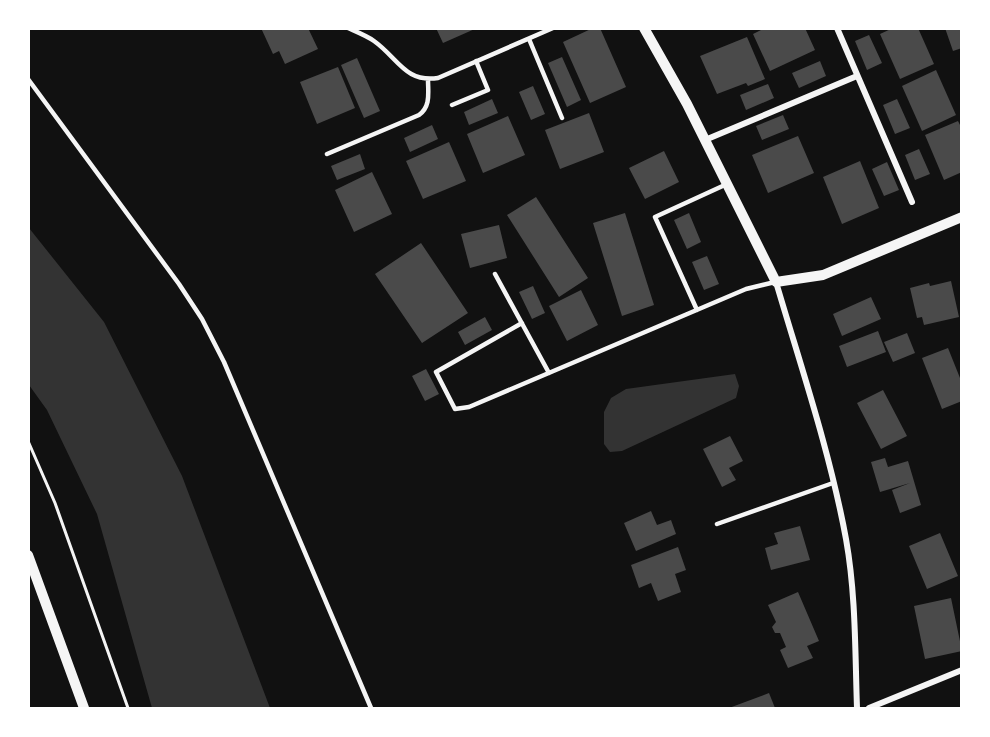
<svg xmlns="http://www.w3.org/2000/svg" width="990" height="737" viewBox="0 0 990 737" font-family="Barlow,sans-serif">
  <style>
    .water { fill: #333 }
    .building { fill: #4a4a4a }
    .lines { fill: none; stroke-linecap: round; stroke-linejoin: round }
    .path { stroke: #f5f5f5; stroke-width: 3 }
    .service { stroke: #f5f5f5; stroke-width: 4.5 }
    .minor { stroke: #f5f5f5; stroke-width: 6 }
    .tertiary { stroke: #f5f5f5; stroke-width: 10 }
  </style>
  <rect width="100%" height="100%" fill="#111"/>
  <path class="water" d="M29 228 104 322 182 476 270 708H152L97 514 47 410 29 385Z
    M735 374 739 386 736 398 622 451 610 452 604 444V412L611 398 626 389Z"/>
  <path class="building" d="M261 28H308L318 49 285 64 279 51 273 54Z
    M436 28H477L443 43Z
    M593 28H600L626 87 590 103 563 42Z
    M765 28H805L815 50 770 71 753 34Z
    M893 28H918L934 64 900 79 880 34Z
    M945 28H962V48L953 51Z
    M869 35 882 63 867 70 855 41Z
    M747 37 765 79 748 86 746 83 717 94 700 56Z
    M562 57 581 100 567 107 548 63Z
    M357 58 380 111 364 118 341 65Z
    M820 61 826 76 799 88 792 73Z
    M338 67 355 108 317 124 300 82Z
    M936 70 956 115 922 131 902 86Z
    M768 84 774 98 746 110 740 95Z
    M533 86 545 114 531 120 519 92Z
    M492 99 498 113 469 125 464 112Z
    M897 99 910 128 895 134 883 105Z
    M589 113 604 152 560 169 545 130Z
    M783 115 789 129 762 140 756 126Z
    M508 116 525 155 483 173 467 134Z
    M958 121 962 129V172L944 180 925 135Z
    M432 125 438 139 410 152 404 138Z
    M798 136 814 173 768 193 752 155Z
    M449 142 466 181 423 199 406 161Z
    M919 149 930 174 915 180 905 155Z
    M664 151 679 182 645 199 629 168Z
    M360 154 365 169 337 180 331 166Z
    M860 161 879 208 842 224 823 177Z
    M887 162 899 190 884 196 872 169Z
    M372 172 392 214 354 232 335 190Z
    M536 197 588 278 559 297 507 215Z
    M625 213 654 305 622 316 593 223Z
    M689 213 701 242 687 249 674 220Z
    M499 225 507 258 470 268 461 234Z
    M421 243 468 313 422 343 375 274Z
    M707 256 719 284 704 290 692 262Z
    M951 281 959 317 924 325 922 317 917 318 910 288 929 283 930 286Z
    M533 286 545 313 532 319 519 292Z
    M581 290 598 325 567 341 549 306Z
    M871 297 881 319 842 336 833 314Z
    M485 317 492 330 465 345 458 332Z
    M878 331 886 352 847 367 839 346Z
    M907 333 915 353 893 362 884 342Z
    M948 348 962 383V401L942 409 922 358Z
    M426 369 439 394 425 401 412 376Z
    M883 390 907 436 881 449 857 403Z
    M730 436 743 461 729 468 736 480 722 487 703 449Z
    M885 458 888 467 908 461 921 505 900 513 892 490 910 483 880 492 871 462Z
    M651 511 657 525 671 520 676 534 636 551 624 523Z
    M800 526 810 560 771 570 765 548 778 544 774 533Z
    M940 533 958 576 927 589 909 546Z
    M678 547 686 570 675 574 681 592 658 601 651 583 639 588 631 565Z
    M798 592 819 641 807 646 813 658 788 668 780 650 786 647 780 633H775L772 627 776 622 768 605Z
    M951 598 962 651 925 659 914 606Z
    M769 693 775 708H729Z"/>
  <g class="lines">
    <path class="path" d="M28 441 55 503 128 708"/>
    <path class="service" d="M348 28C357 32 367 36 374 41 398 58 405 83 438 78L553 28
      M529 39 562 118
      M28 79 179 284 202 319 224 362 371 708
      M452 105 488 90 476 61
      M327 154 419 115C431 106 428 93 428 79
      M495 274 549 373
      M697 310 655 217 727 184
      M522 323 436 372 455 409 469 407 746 289 775 282
      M717 524 833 483"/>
    <path class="minor" d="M837 28 912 202
      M705 140 857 76
      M776 282C801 367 830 452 846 539 856 595 855 652 857 708
      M869 708 962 670"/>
    <path class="tertiary" d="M644 28 687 104 776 282 823 275 962 217
      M28 555 84 708"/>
  </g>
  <rect width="990" height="737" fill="none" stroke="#ffffff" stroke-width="60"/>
</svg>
